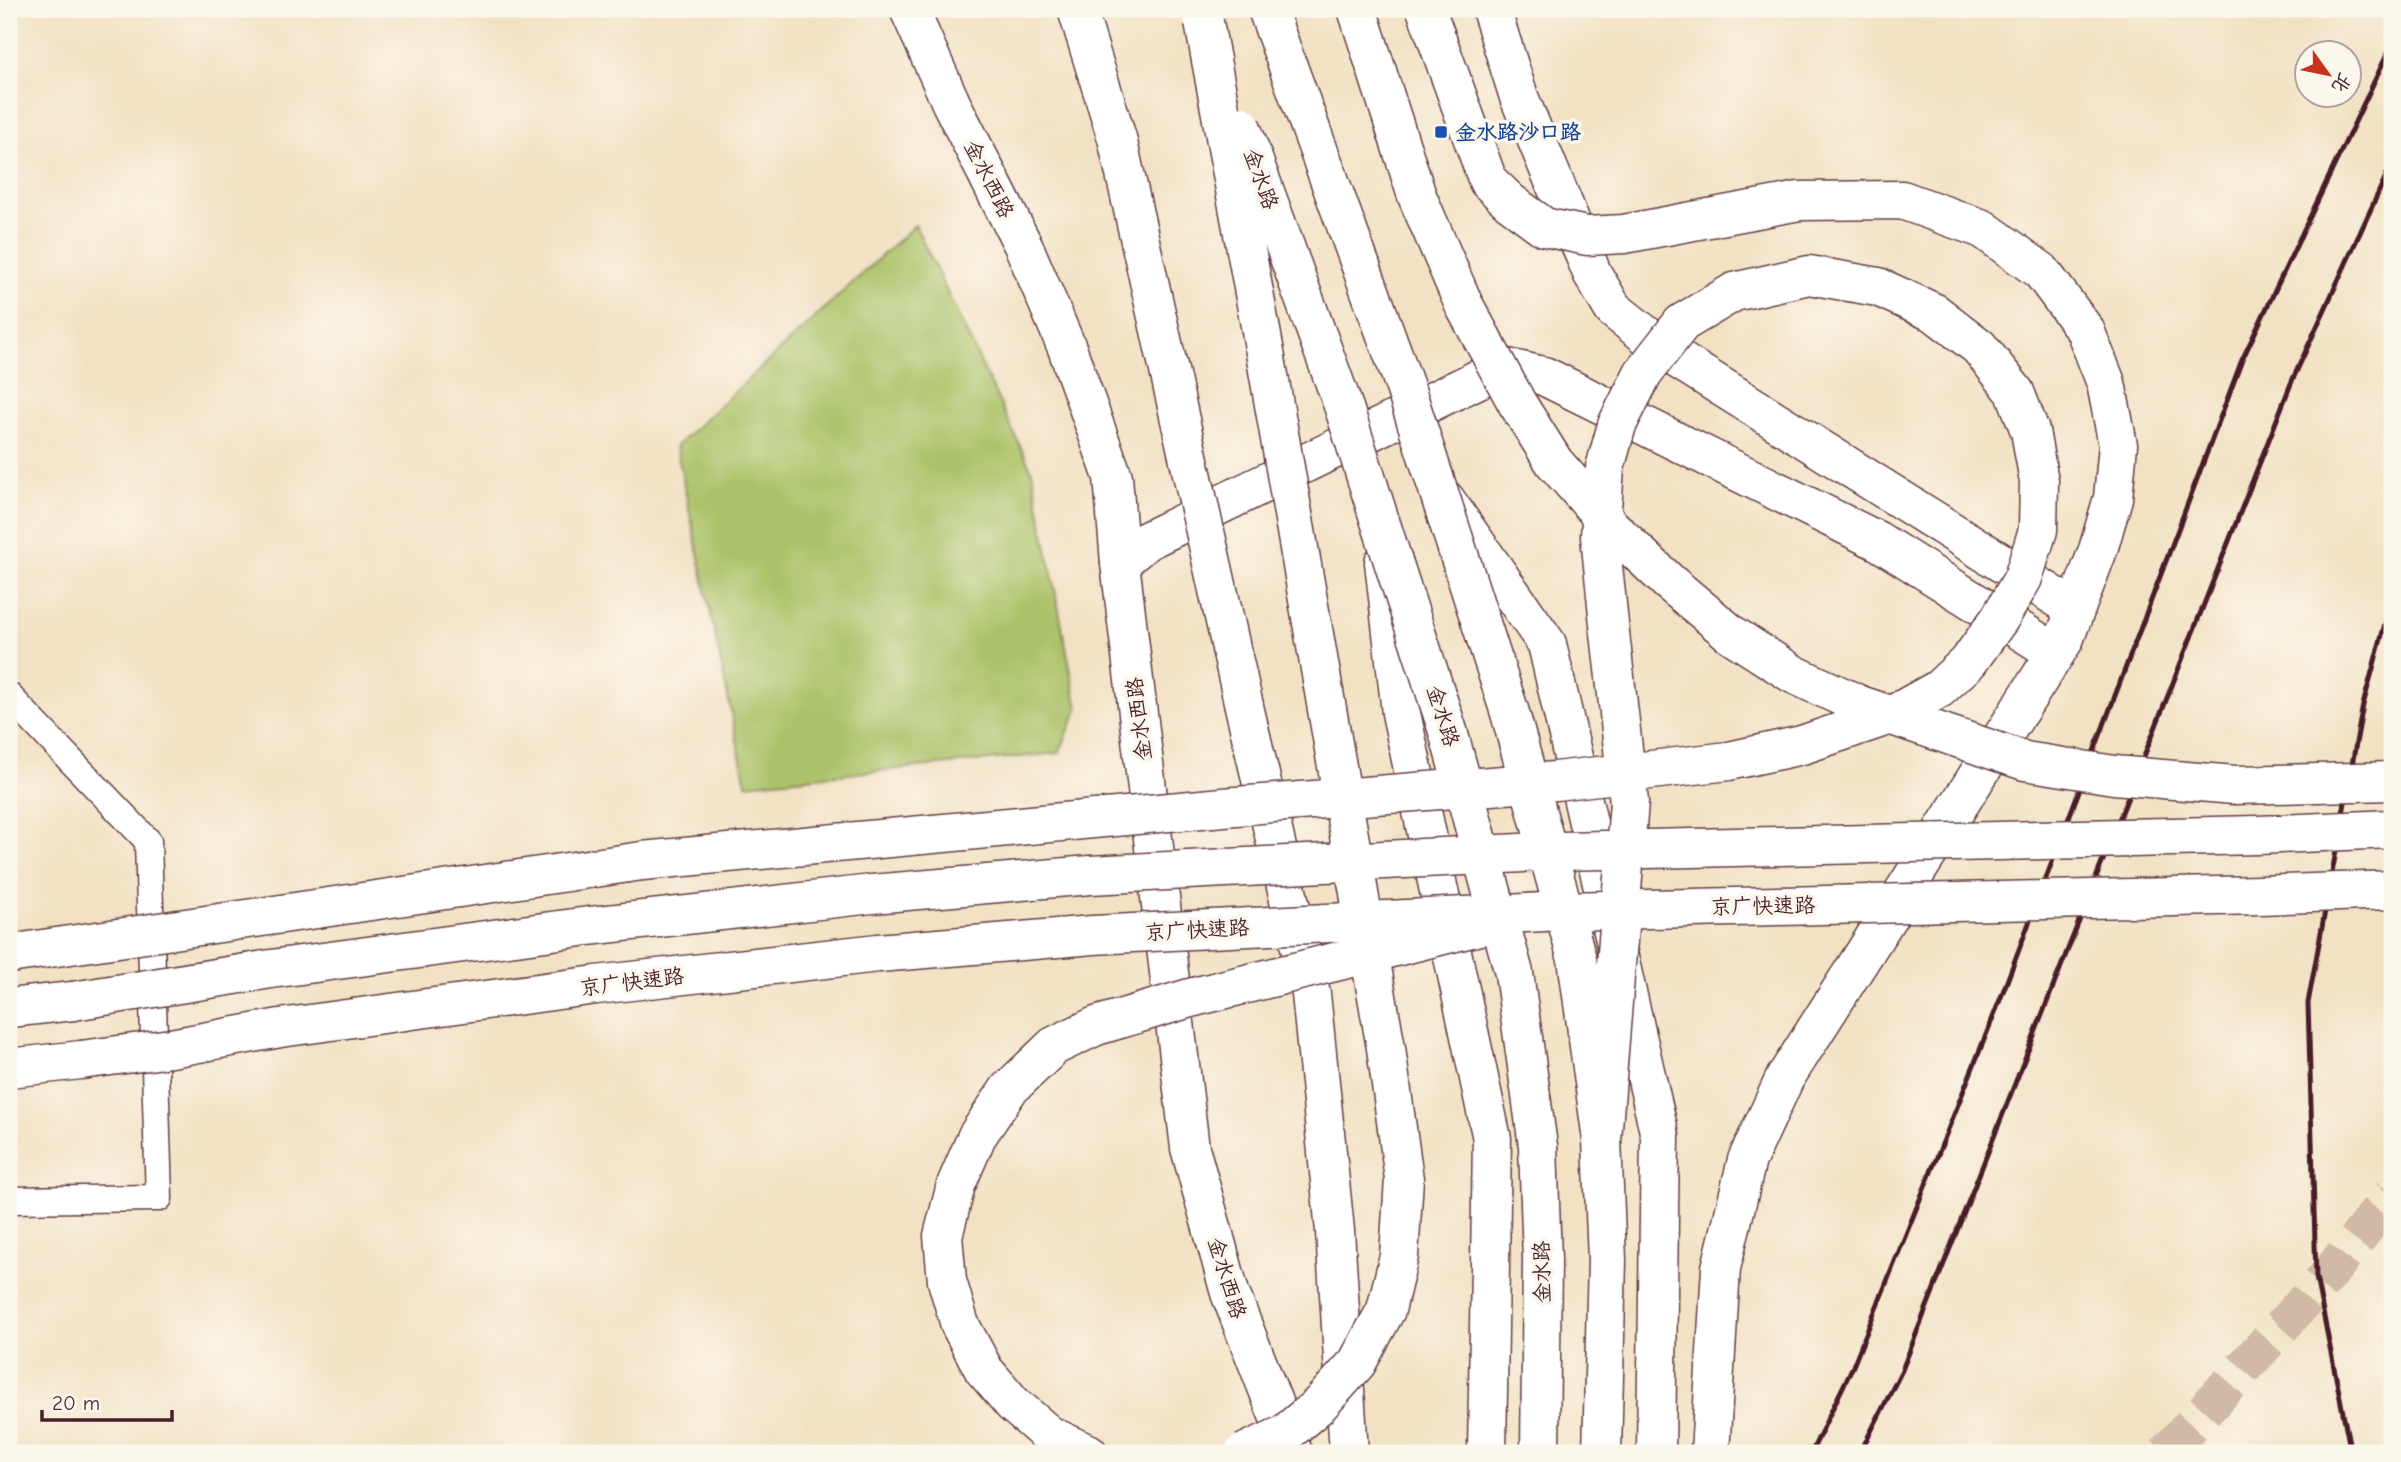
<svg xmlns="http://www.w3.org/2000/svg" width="2401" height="1462" viewBox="0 0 2401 1462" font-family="'Comic Neue','LXGW WenKai TC',sans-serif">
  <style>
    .green { fill: #abc267; stroke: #7a7049; stroke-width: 2 }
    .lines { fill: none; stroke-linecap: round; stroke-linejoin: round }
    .secondary-tunnel { stroke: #d0baa5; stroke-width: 38; stroke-dasharray: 38 19; stroke-linecap: butt }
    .lane-casing { stroke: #633c42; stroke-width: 29 }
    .street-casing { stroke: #633c42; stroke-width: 41 }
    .secondary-casing { stroke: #633c42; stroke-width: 41 }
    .primary-casing { stroke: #633c42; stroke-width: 41 }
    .highway-casing { stroke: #633c42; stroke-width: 41 }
    .lane { stroke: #fff; stroke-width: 26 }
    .street { stroke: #fff; stroke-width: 38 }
    .secondary { stroke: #fff; stroke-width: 38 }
    .primary { stroke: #fff; stroke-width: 38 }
    .highway { stroke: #fff; stroke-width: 38 }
    .rail { stroke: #4a1f2b; stroke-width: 5 }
    .street-bridge-casing { stroke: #633c42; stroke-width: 41; stroke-linecap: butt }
    .primary-bridge-casing { stroke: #633c42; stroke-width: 41; stroke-linecap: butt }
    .highway-bridge-casing { stroke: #633c42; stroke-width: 41; stroke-linecap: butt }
    .street-bridge { stroke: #fff; stroke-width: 38 }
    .primary-bridge { stroke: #fff; stroke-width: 38 }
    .highway-bridge { stroke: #fff; stroke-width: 38 }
    .transit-dot { fill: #1a4fb4; stroke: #fbf7ec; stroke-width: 2.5 }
    .labels { text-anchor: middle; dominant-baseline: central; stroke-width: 7; stroke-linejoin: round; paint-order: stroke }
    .transit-label { font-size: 21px; font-weight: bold; fill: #164399; stroke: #fbf7ec; text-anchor: start }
    .street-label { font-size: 21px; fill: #4a1f2b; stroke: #fbf7ec }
  </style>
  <rect width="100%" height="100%" fill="#fbf7ec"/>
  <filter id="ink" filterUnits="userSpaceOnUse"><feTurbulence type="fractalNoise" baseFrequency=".0143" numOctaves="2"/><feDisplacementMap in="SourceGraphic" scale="14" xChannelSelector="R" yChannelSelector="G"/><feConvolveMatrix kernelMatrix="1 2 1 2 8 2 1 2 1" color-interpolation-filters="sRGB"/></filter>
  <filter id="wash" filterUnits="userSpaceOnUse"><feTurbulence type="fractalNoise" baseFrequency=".00686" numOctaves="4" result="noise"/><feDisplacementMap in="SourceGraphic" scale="28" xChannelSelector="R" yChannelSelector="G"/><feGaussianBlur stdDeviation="1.57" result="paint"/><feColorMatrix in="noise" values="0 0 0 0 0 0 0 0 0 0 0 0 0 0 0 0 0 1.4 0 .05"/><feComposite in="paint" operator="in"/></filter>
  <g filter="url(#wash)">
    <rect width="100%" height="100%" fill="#f2e1c3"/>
    <path class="green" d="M915 225 1032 471 1078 709 1059 753 746 784 676 446Z"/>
  </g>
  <g filter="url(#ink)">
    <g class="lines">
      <path class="secondary-tunnel" d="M2166 1453 2330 1273 2392 1194"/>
      <g class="lane-casing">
        <path id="lane" d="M9 696 148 841 159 1198 9 1200"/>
      </g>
      <g class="street-casing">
        <path id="street" d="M1491 9 1519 97 1592 273 1613 309 1671 355 2075 609
          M1120 563 1146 541 1503 367 1544 376 1878 541 2056 653
          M1244 706 1311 994 1335 1231 1349 1453
          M1710 1453 1721 1268 1747 1160 1785 1078 2064 640 2098 550 2113 498 2118 445 2106 383 2085 330"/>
      </g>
      <g class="secondary-casing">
        <path id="secondary" d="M909 9 951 103 1024 247 1067 348 1113 477 1120 563 1190 1148 1230 1293 1293 1453
          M1445 499 1547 644 1660 1136 1656 1453
          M1384 562 1401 713 1492 1139 1487 1453"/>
      </g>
      <g class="primary-casing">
        <path id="primary" d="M1357 9 1417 196 1464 305
          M984 1370 1013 1404 1049 1435 1088 1453"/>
      </g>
      <g class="highway-casing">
        <path id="highway" d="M9 1008 73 1001
          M9 1068 81 1060"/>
      </g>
      <use href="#lane" class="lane"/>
      <use href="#street" class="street"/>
      <use href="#secondary" class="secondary"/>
      <use href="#primary" class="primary"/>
      <use href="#highway" class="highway"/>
      <path class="rail" d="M1811 1453 1853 1366 1998 1005 2242 360 2392 44
        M1860 1453 1902 1370 2292 381 2392 163
        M2351 1453 2316 1277 2308 1003 2363 705 2392 598"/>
      <g class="street-bridge-casing">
        <path id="street-bridge" d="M1077 9 1117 138 1244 706
          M1426 9 1488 181 1510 202 1544 227 1587 236 1624 234 1799 201 1902 200 1983 229 2041 271 2085 330"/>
      </g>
      <g class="primary-bridge-casing">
        <path id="primary-bridge" d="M1267 9 1405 387 1510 713 1577 959 1602 1140 1607 1260 1602 1453
          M1204 22 1264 347 1386 1048 1404 1179 1399 1256 1386 1310 1357 1363 1318 1406 1285 1434 1244 1453
          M1241 126 1344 408 1379 518 1448 731 1514 973 1538 1146 1542 1260 1540 1453
          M1464 305 1517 403 1554 462 1612 528 1669 582 1731 634 1793 674 1860 705 2025 761 2114 775 2235 785 2392 781
          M9 954 642 861 1223 807 1555 781 1729 761 1802 745 1896 713 1939 689 1969 661 2000 618 2023 578 2038 530 2039 481 2030 431 2015 392 1979 347 1935 313 1878 287 1809 275 1734 292 1682 323 1643 373 1617 425 1605 468 1600 536 1609 624 1629 802 1602 1140
          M984 1370 960 1325 947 1281 943 1236 956 1185 977 1136 1009 1089 1054 1046 1096 1026 1190 998 1487 924"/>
      </g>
      <g class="highway-bridge-casing">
        <path id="highway-bridge" d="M73 1001 271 969 589 926 872 894 1090 875 1561 851 2258 835 2392 829
          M81 1060 171 1048 280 1028 596 985 878 953 1093 935 1563 911 2260 895 2392 890"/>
      </g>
      <use href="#street-bridge" class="street-bridge"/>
      <use href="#primary-bridge" class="primary-bridge"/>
      <use href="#highway-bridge" class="highway-bridge"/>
    </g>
  </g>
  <rect class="transit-dot" x="1434" y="125" width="14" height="14" rx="3.5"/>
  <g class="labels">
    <g class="transit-label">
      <text x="1455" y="132">金水路沙口路</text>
    </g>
    <g class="street-label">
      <text transform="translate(989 179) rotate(63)">金水西路</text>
      <text transform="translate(1261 179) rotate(70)">金水路</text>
      <text transform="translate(1443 716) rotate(73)">金水路</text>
      <text transform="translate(1139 719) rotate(-97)">金水西路</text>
      <text transform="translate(1763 906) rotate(-1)">京广快速路</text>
      <text transform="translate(1197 930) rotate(-3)">京广快速路</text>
      <text transform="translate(632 982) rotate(-7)">京广快速路</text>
      <text transform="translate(1542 1272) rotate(-91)">金水路</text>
      <text transform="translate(1227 1278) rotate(73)">金水西路</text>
    </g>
  </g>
  <rect width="2401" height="1462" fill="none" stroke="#fbf7ec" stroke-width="35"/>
  <g transform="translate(2328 74) rotate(123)"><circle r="33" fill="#fbf7ec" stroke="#b4a19f" stroke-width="2"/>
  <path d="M0-5L12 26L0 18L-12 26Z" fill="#c8321e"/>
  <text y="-10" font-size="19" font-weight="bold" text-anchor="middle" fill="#4a1f2b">北</text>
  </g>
  <path d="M42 1410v10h130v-10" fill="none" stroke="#4a1f2b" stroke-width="3.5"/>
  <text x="52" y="1410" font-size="21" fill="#4a1f2b" stroke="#fbf7ec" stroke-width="5" paint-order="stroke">20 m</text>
</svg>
